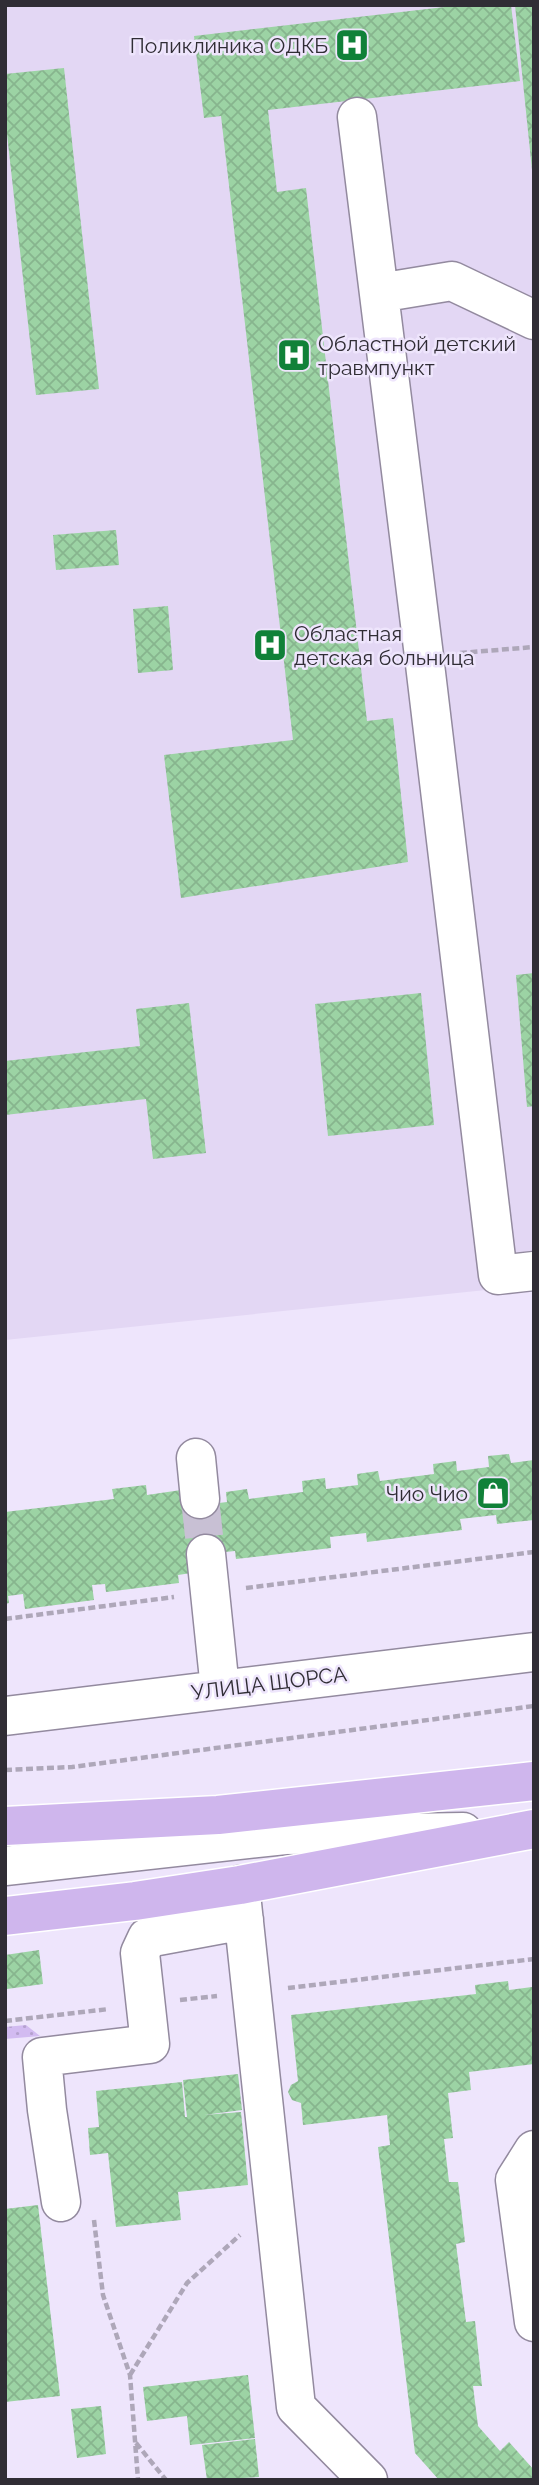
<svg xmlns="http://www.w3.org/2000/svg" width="539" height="2485" viewBox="0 0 539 2485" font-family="Raleway,sans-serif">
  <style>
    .built { fill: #e3d7f4 }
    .grass { fill: url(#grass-dots) }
    .building { fill: url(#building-cross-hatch) }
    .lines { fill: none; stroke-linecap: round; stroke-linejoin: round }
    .minor-tunnel { stroke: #c8c0d4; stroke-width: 38; stroke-dasharray: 38 19; stroke-linecap: butt }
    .minor-casing { stroke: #938a9f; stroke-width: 41 }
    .major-casing { stroke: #fff; stroke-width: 41 }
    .path { stroke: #aea7b9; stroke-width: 4.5; stroke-dasharray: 7 3.5; stroke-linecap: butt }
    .minor { stroke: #fff; stroke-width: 38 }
    .major { stroke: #cfb6ed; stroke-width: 38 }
    .labels { text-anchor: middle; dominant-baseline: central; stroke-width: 5; stroke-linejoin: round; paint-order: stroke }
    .poi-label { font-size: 21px; fill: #302d35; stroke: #eee5fc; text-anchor: end }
    .street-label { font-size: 21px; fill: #302d35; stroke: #eee5fc }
  </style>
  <defs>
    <pattern id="grass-dots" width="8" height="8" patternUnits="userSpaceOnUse" patternTransform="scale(1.75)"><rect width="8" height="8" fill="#d2bbf1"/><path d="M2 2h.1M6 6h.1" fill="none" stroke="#b5a1cf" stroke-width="1.8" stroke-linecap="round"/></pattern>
    <pattern id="building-cross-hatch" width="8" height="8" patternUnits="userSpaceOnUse" patternTransform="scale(1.75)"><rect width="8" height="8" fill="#9cd3a4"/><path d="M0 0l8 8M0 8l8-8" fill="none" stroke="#87b58e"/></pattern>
  </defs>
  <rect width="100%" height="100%" fill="#eee5fc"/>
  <path class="built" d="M5 5H534V1285L5 1340Z"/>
  <path class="grass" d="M26 2025 40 2036 5 2039V2027Z"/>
  <path class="building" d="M462 5H511L520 81 268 110 277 192 306 188 367 721 393 718 408 862 181 898 164 755 293 740 221 116 204 118 194 36Z
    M515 5H534V170H532Z
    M64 68 99 389 36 395 5 116V74Z
    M116 530 119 565 56 570 53 535Z
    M168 606 173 670 138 673 133 609Z
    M534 973V1106L527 1107 516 975Z
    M421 993 434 1125 328 1136 315 1004Z
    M189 1003 206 1153 153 1159 146 1099 5 1115V1061L140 1046 136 1009Z
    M509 1454 511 1463 534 1460V1520L497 1524 496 1515 460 1519 462 1530 367 1542 366 1533 330 1537 331 1548 236 1559 235 1551 196 1555 198 1572 178 1575 179 1583 106 1592 105 1584 92 1585 94 1600 25 1609 23 1594 8 1596 9 1603 5 1604V1512L114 1499 112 1489 146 1485 147 1495 188 1489 211 1504 227 1502 226 1492 247 1489 249 1499 303 1492 302 1481 325 1478 326 1489 358 1485 357 1474 378 1471 380 1481 434 1474 433 1464 456 1461 457 1471 489 1467 488 1456Z
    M39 1950 43 1984 7 1989 5 1955Z
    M508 1981 509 1990 532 1987 534 2064 469 2072 471 2090 448 2093 453 2138 444 2139 449 2182H458L465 2242 456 2244 466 2322 475 2321 482 2386H473L478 2426 500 2451 509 2442 534 2470V2480H439L415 2453 378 2147 390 2145 387 2115 303 2125 301 2103 292 2100 288 2092 291 2085 298 2081 291 2015 476 1994 475 1985Z
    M238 2074 242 2110 204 2115 241 2112 248 2185 178 2192 181 2220 116 2227 108 2153 90 2155 88 2128 99 2127 96 2091 182 2082 185 2117H187L183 2080Z
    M38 2205 60 2396 5 2402V2209Z
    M248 2375 255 2438 190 2445 187 2416 147 2421 143 2387Z
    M101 2406 106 2454 77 2458 71 2409Z
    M255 2439 259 2477 207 2480 202 2445Z"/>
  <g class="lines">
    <path class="minor-tunnel" d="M200 1499 206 1554"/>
    <g class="minor-casing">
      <path id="minor" d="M357 117 424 656 498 1275 534 1271
        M379 293 452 281 534 320
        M196 1458 200 1499
        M206 1554 220 1689
        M5 1716 534 1652
        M5 1866 285 1835 463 1832
        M240 1885 296 2407 368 2480
        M534 2150 515 2180 534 2322
        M61 2202 47 2110 42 2057 150 2044 140 1953 147 1938 244 1920"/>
    </g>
    <g class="major-casing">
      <path id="major" d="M5 1826 218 1815 534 1781
        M5 1916 135 1901 240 1885 534 1829"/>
    </g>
    <path class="path" d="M460 653 534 647
      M246 1588 534 1552
      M5 1619 174 1597
      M5 1770 72 1767 534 1706
      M288 1988 534 1959
      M180 2000 217 1996
      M5 2021 109 2009
      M94 2220 103 2295 130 2375 138 2480
      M130 2375 187 2283 240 2235
      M136 2443 166 2480"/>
    <use href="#minor" class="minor"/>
    <use href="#major" class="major"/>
  </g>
  <defs>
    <g id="hospital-square" transform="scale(1.75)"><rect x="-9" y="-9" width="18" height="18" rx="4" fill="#108138" stroke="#eee5fc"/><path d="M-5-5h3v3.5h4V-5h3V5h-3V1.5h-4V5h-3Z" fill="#fff"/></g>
    <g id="shop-square" transform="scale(1.75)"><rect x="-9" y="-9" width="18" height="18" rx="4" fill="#108138" stroke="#eee5fc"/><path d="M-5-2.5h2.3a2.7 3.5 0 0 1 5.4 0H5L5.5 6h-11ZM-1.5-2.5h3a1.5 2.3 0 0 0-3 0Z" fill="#fff"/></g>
  </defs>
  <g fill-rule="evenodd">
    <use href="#hospital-square" x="352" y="45"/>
    <use href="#hospital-square" x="294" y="355"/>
    <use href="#hospital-square" x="270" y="645"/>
    <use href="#shop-square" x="493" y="1493"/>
  </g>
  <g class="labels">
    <g class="poi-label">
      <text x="328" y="45">Поликлиника ОДКБ</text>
      <text x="318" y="343" text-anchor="start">Областной детский<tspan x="318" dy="24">травмпункт</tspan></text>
      <text x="294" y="633" text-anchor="start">Областная<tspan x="294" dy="24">детская больница</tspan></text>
      <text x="468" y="1493">Чио Чио</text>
    </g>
    <g class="street-label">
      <text transform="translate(269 1683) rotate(-7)">УЛИЦА ЩОРСА</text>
    </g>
  </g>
  <rect width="539" height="2485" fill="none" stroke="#302d35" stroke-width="14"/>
</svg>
